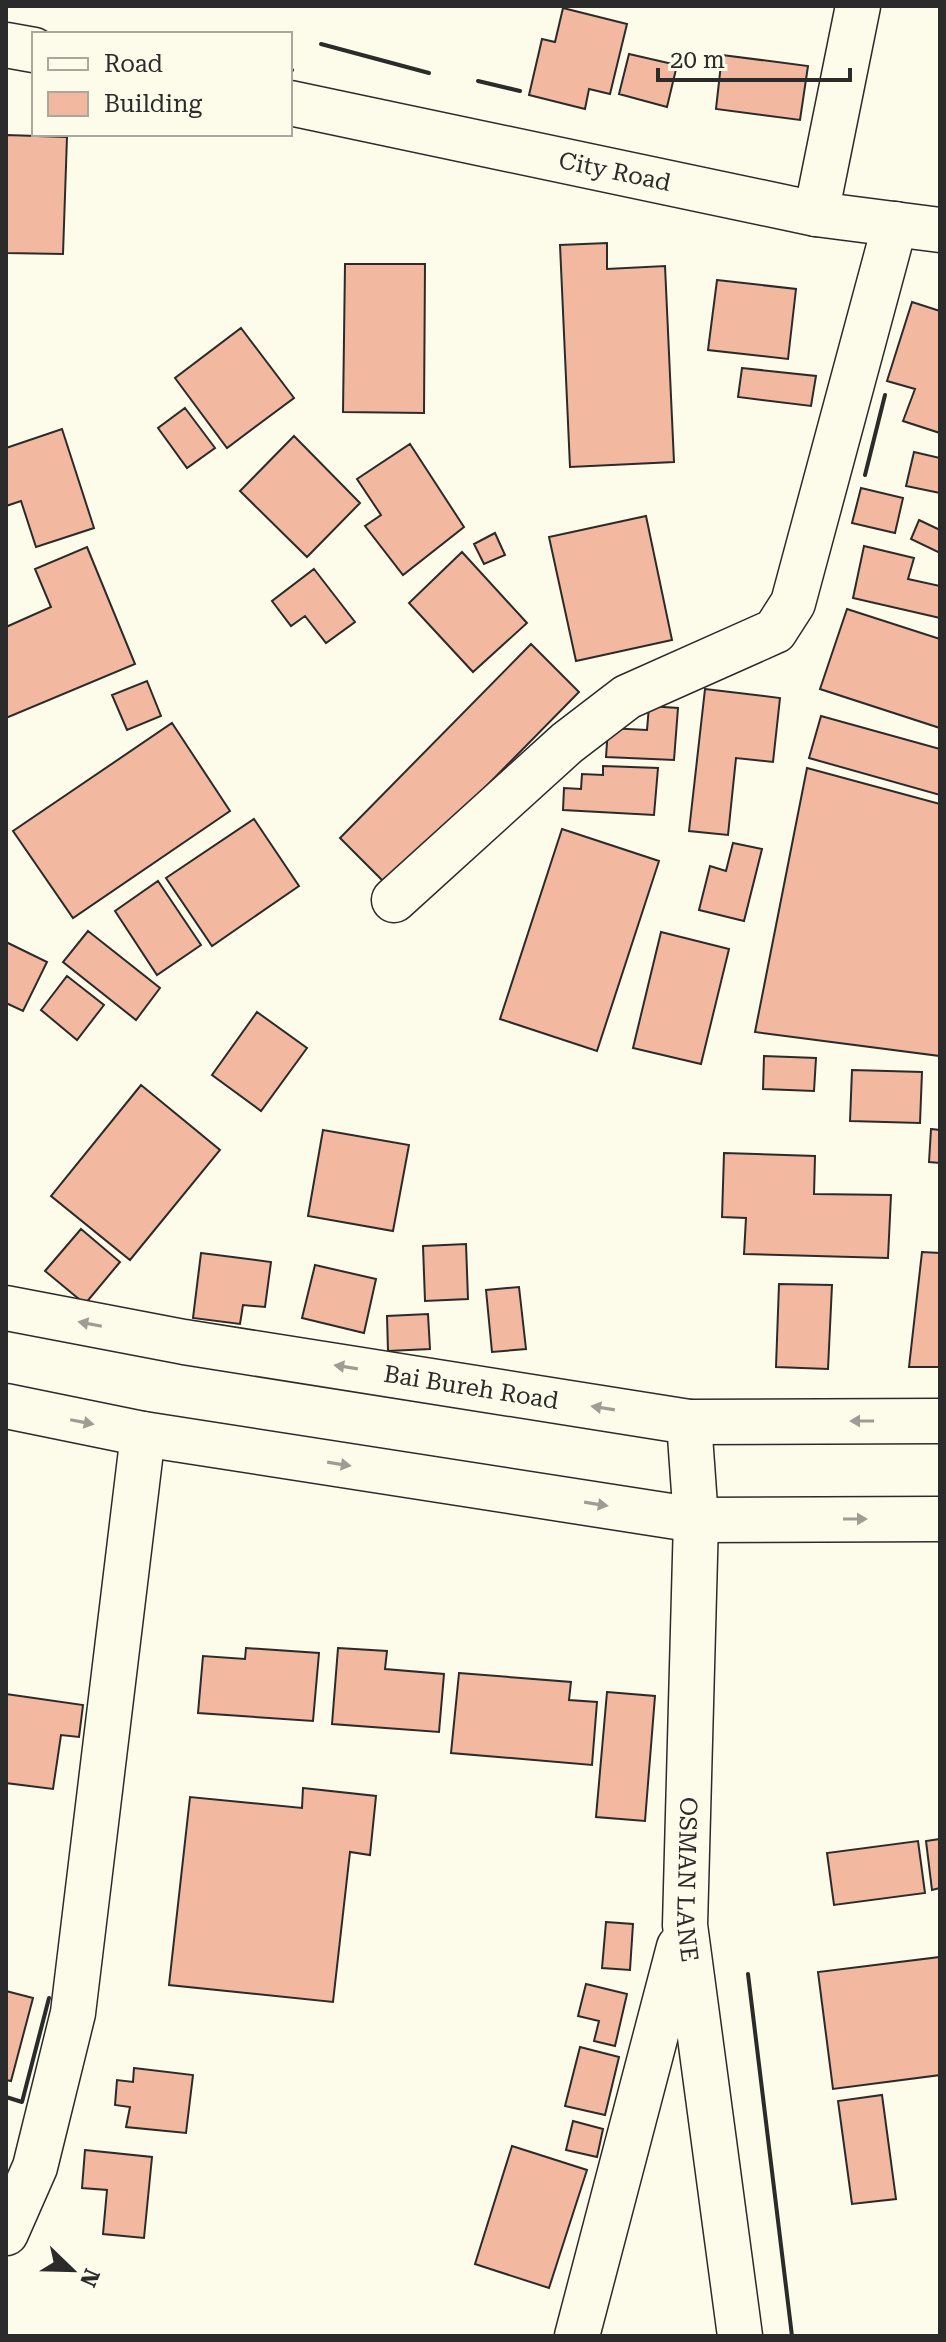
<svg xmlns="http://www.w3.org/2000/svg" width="946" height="2342" viewBox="0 0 946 2342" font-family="'Roboto Serif',serif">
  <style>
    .building { fill: #f2b8a0; stroke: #2b2b2b; stroke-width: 2 }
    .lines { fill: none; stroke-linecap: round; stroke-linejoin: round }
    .minor-casing { stroke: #2b2b2b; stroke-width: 47 }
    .major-casing { stroke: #2b2b2b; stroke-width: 47 }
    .highway-casing { stroke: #2b2b2b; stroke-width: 47 }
    .minor { stroke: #fdfbea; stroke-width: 44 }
    .major { stroke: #fdfbea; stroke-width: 44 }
    .highway { stroke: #fdfbea; stroke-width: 44 }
    .wall { stroke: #2b2b2b; stroke-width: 4 }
    .oneway { fill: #9e9d94 }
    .labels { text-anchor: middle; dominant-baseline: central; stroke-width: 6; stroke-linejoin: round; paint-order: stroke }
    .street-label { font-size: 24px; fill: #2b2b2b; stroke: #fdfbea }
  </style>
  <rect width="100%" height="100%" fill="#fdfbea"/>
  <path class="building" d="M563 8 627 24 610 94 589 89 585 109 529 95 542 39 555 42Z
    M629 54 677 65 667 107 619 94Z
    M722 55 808 66 800 120 716 109Z
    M6 135 67 137 63 254 6 253Z
    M607 243V269L665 266 674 462 570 467 560 245Z
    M345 264H425L424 413 343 412Z
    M717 280 796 289 788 359 708 350Z
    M912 302 940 311V433L903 421 915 389 887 381Z
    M241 328 294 398 227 448 175 378Z
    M742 368 816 376 811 406 738 397Z
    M185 408 215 448 187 468 158 428Z
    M62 429 94 528 36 547 21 501 6 506V448Z
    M294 436 360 503 307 557 240 491Z
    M410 444 464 527 403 575 365 526 381 515 357 479Z
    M914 452 940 458V493L906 486Z
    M861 488 903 498 895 533 852 523Z
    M646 516 672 640 576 661 549 537Z
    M919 520 940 530V553L911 539Z
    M495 533 505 555 484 564 474 544Z
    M864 546 914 558 908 579 940 586V618L853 598Z
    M87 547 135 664 6 718V627L51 607 35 569Z
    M462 552 527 623 473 672 409 603Z
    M314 569 355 622 326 643 305 616 291 626 272 601Z
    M847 609 940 639V728L820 689Z
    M531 644 579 692 388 886 340 838Z
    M147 681 161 716 127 730 112 695Z
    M705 689 780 698 773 762 736 758 728 835 689 831Z
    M649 706 678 708 674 760 606 757 608 728 647 730Z
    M821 716 940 749V795L809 758Z
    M172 723 230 811 73 918 13 831Z
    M603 766 658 768 654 815 563 810 564 788 581 789 582 774 603 775Z
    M807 768 940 804V1056L755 1032Z
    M254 819 299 886 212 946 166 878Z
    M562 829 659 861 597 1051 500 1019Z
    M733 843 762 849 744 921 699 910 710 866 726 871Z
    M158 881 201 945 157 975 115 911Z
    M88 931 160 988 136 1020 63 962Z
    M661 932 729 949 701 1064 633 1048Z
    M6 942 47 962 23 1011 6 1003Z
    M67 976 104 1005 77 1040 41 1010Z
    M257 1012 307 1048 261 1111 212 1075Z
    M764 1056 816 1058 814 1091 763 1089Z
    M852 1070 922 1072 920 1123 850 1121Z
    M141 1085 220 1150 130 1260 51 1196Z
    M931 1129 940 1130V1163L929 1162Z
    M323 1130 409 1145 393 1231 308 1216Z
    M724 1153 815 1156 814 1194 891 1195 888 1258 744 1254 746 1218 722 1217Z
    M81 1229 120 1262 85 1304 45 1271Z
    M466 1244 468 1299 425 1301 423 1246Z
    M922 1252 940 1253V1367H909Z
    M201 1253 271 1262 265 1307 243 1305 240 1324 193 1318Z
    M315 1265 376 1279 364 1333 302 1318Z
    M779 1284 832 1285 828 1369 776 1367Z
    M519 1287 526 1349 492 1352 486 1290Z
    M428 1314 430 1349 388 1351 387 1316Z
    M246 1648 319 1653 313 1721 198 1713 203 1656 245 1659Z
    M338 1648 387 1651 385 1669 444 1674 439 1732 332 1724Z
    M459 1673 571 1682 569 1700 597 1702 592 1765 451 1753Z
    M607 1692 655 1696 645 1821 596 1817Z
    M6 1694 83 1705 79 1737 61 1735 53 1789 6 1783Z
    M303 1788 376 1796 370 1855 350 1852 333 2002 169 1985 190 1797 302 1808Z
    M940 1839V1888L932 1890 926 1841Z
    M918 1841 925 1893 834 1905 827 1853Z
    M606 1922 633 1924 630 1970 602 1968Z
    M940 1957V2075L833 2089 818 1972Z
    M586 1984 627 1994 615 2046 594 2041 599 2021 578 2016Z
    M6 1991 33 1998 11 2081 6 2080Z
    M580 2047 619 2057 605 2115 565 2106Z
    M134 2068 193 2075 186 2133 126 2127 130 2107 115 2105 117 2080 133 2082Z
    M882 2095 896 2199 852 2204 838 2101Z
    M573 2121 603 2129 597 2157 566 2150Z
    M512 2146 587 2170 549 2288 475 2264Z
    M85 2150 152 2157 144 2238 103 2234 107 2190 82 2188Z"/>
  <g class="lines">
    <g class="minor-casing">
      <g id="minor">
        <path d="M816 214 858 6"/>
        <path d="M394 900 567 743 627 697 775 631 793 603 895 224"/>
        <path id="s1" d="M689 1422 696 1520 685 1925 740 2336"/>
        <path d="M6 2233 35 2167 73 2013 143 1434"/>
        <path d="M577 2336 679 1947"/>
      </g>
    </g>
    <g class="major-casing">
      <g id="major">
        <path d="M6 45 34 50"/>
        <path id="s2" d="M290 103 816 214 940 230"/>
      </g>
    </g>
    <g class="highway-casing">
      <g id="highway">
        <path id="s3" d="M6 1308 184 1342 689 1422 940 1421"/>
        <path d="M6 1406 143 1434 696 1520 940 1519"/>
      </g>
    </g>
    <use href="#minor" class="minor"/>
    <use href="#major" class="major"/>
    <use href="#highway" class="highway"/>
    <path class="wall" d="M321 44 429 73
      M290 69 292 70
      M478 81 520 91
      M865 475 885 395
      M748 1974 792 2336
      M6 2097 22 2102 49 1998"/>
  </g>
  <defs><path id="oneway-solid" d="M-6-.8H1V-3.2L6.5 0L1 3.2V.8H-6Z" transform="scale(2)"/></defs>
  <g class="oneway">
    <use href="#oneway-solid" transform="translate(90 1324) rotate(-169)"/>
    <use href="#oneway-solid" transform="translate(346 1367) rotate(-171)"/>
    <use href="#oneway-solid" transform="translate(603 1408) rotate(-171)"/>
    <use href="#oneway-solid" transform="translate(862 1421) rotate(180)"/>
    <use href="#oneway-solid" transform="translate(82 1422) rotate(11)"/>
    <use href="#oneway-solid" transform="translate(339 1464) rotate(9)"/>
    <use href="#oneway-solid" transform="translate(596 1504) rotate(9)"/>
    <use href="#oneway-solid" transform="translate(855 1519)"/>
  </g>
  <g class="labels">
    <g class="street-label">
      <text stroke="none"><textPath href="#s2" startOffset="332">City Road</textPath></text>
      <text stroke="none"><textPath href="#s3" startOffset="472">Bai Bureh Road</textPath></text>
      <text stroke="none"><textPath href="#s1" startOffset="458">OSMAN LANE</textPath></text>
    </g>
  </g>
  <rect width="946" height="2342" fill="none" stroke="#2b2b2b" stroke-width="16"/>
  <rect x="32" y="32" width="260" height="104" fill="#fdfbea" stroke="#a9a89e" stroke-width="2"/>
  <rect x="48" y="58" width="40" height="12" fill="#fdfbea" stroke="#a9a89e" stroke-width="2"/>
  <text x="104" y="72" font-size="24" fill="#2b2b2b">Road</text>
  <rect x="48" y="92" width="40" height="24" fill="#f2b8a0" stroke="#a9a89e" stroke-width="2"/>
  <text x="104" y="112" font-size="24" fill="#2b2b2b">Building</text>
  <g transform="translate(72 2270) rotate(113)" stroke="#fdfbea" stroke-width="6" paint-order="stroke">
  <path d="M0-6L14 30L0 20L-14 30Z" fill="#2b2b2b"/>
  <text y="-12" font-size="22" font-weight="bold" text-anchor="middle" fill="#2b2b2b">N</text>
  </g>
  <path d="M658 68v12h192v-12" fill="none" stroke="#2b2b2b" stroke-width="4"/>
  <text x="670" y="68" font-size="24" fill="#2b2b2b" stroke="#fdfbea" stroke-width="6" paint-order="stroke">20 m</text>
</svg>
